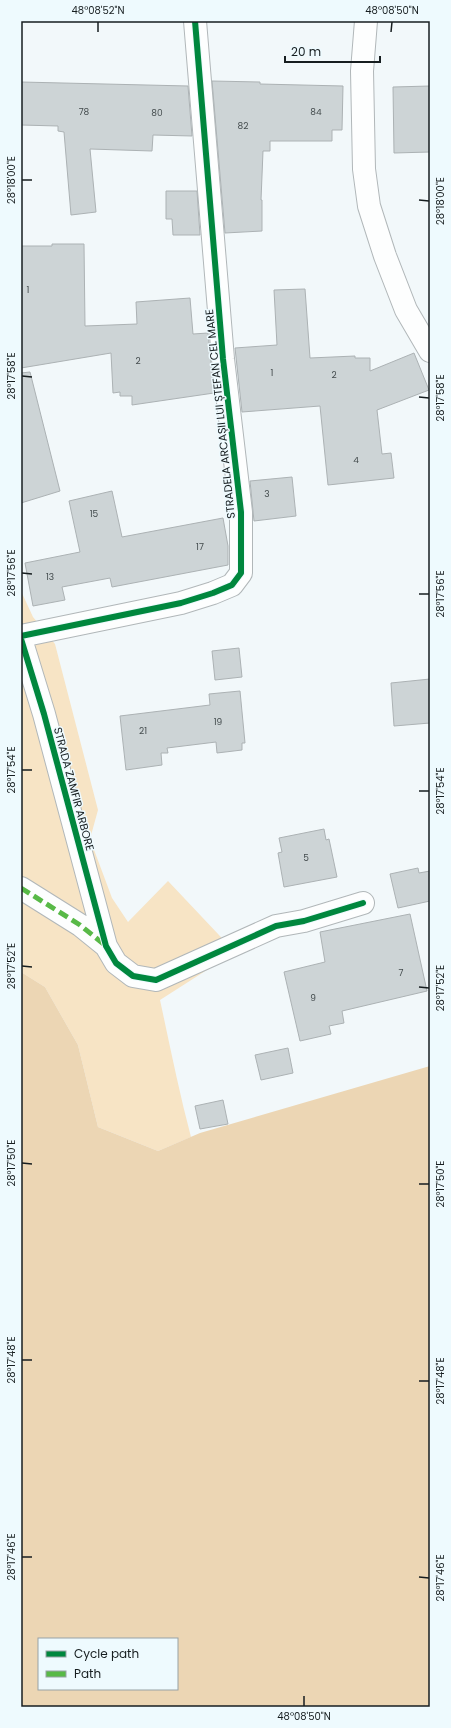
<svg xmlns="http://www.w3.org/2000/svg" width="451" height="1728" viewBox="0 0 451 1728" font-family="Poppins,sans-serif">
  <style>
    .green { fill: #f7e4c5 }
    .forest { fill: #ecd6b4; fill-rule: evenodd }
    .building { fill: #cdd4d6; stroke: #acb2b4 }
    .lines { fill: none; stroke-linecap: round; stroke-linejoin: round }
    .minor-casing { stroke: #b1b7b9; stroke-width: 24 }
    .minor { stroke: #fdfefe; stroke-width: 22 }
    .quiet { stroke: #58b947; stroke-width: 5; stroke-dasharray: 10 5; stroke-linecap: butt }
    .cycleway-casing { stroke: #eefafe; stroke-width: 8 }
    .cycleway { stroke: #00873e; stroke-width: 6 }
    .ticks { fill: none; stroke: #171e20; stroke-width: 1.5 }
    .labels { text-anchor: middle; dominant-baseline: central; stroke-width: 3; stroke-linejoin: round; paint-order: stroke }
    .number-label { font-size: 9px; fill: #444c4e }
    .street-label { font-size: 11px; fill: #171e20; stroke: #eefafe }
    .neatline { fill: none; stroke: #171e20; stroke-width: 1.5 }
    .ticks-label { font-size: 10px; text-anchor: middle; fill: #171e20 }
  </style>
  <rect width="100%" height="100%" fill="#f2f8fa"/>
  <path class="green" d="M21 591 33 617 55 644 98 810 90 839 112 898 128 922 168 881 235 952 160 1000C170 1046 179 1092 191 1137L158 1151 98 1127 78 1045 45 987 21 972Z"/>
  <path class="forest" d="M21 972 45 987 78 1045 98 1127 158 1151 200 1133 430 1066V1707H21ZM39 1639H177V1689H39Z"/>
  <path class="building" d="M212 81 260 82V84L343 86 342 130H332V141H270V151H263L261 200H262V231L225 233Z
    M21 82 188 86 192 136 153 135 152 151 90 149 96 212 71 215 64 132 58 131V126L21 125Z
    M430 86V152L394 153 393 87Z
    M166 191H197L200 235H173L172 219H166Z
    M52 244H84L85 326 137 324 136 302 190 298 193 334 208 333 214 393 132 405V396H120V392L113 393 111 353 21 368V246H52Z
    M305 289 310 358 355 356V358H370V371L414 353 429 390 377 410 382 454 391 453 394 478 328 485 320 406 242 412 235 348 277 345 274 290Z
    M30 372 60 491 21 503V373Z
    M292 477 296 516 254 521 250 481Z
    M112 491 122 537 223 518 228 546V565L112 587 110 578 62 587 65 600 33 606 25 563 80 552 69 501Z
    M239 648 242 677 215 680 212 651Z
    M430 679V723L394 726 391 683Z
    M240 691 245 743H242V750L217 753 216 742 167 748 168 753H161L162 765 126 770 120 716 210 705 209 694Z
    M324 829 326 840 329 839 337 877 284 887 278 853 282 852 279 838Z
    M418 868 419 873 430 871V901L398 908 390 874Z
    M410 914 427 991 342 1011 344 1023 329 1026 331 1034 300 1041 284 972 325 962 320 932Z
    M288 1048 293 1073 261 1080 255 1055Z
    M223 1100 228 1124 200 1129 195 1106Z"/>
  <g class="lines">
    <g class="minor-casing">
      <path id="minor" d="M366 21 362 71 364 169 369 206 385 256 406 310 430 351
        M21 636 181 603 213 593 232 585 241 573V512L223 359 195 21
        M21 639 44 714 106 946 116 963 133 976 156 980 276 926 304 921 363 903
        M21 888 80 925 106 946"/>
    </g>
    <use href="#minor" class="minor"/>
    <path class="quiet" d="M21 888 80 925 106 946"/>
    <g class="cycleway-casing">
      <path id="cycleway" d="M21 636 181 603 213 593 232 585 241 573V512L223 359 195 21
        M21 639 44 714 106 946 116 963 133 976 156 980 276 926 304 921 363 903"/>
    </g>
    <use href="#cycleway" class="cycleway"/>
  </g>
  <path class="ticks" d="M98 32V22M391 32 392 22M22 180H32M419 200 429 201M22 376 32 377M419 397 429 398M22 573 32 574M419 594H429M22 770H32M419 791H429M22 966 32 967M419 987 429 988M22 1163 32 1164M419 1184H429M22 1360H32M419 1381H429M22 1557H32M419 1577 429 1578M304 1706V1696"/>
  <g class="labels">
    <g class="number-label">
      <text x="84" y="112">78</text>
      <text x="316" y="112">84</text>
      <text x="157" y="113">80</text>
      <text x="243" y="126">82</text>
      <text x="28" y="290">1</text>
      <text x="138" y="361">2</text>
      <text x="272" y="373">1</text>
      <text x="334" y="375">2</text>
      <text x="356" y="460">4</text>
      <text x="267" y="494">3</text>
      <text x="94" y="514">15</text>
      <text x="200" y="547">17</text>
      <text x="50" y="577">13</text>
      <text x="218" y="722">19</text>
      <text x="143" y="731">21</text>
      <text x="306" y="858">5</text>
      <text x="401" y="973">7</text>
      <text x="313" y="998">9</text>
    </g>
    <g class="street-label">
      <text transform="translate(220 414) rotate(-96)">STRADELA ARCAȘII LUI ȘTEFAN CEL MARE</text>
      <text transform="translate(74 789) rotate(75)">STRADA ZAMFIR ARBORE</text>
    </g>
  </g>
  <rect width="451" height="1728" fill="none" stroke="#eefafe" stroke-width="44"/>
  <rect x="38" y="1638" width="140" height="52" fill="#eefafe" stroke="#98a2a5"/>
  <rect x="46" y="1651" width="20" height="6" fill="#00873e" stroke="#98a2a5"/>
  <text x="74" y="1658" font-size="12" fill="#171e20">Cycle path</text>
  <rect x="46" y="1671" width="20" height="6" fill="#58b947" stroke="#98a2a5"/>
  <text x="74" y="1678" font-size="12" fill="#171e20">Path</text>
  <path d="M285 56v6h95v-6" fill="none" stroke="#171e20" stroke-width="2"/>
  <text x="291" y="56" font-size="12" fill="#171e20" stroke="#eefafe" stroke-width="3" paint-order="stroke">20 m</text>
  <rect x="22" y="22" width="407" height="1684" class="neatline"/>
  <g class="ticks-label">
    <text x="98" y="14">48°08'52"N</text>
    <text x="392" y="14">48°08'50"N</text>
    <text transform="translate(11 180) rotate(-90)" y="4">28°18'00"E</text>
    <text transform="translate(440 201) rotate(-90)" y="4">28°18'00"E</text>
    <text transform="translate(11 376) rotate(-90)" y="4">28°17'58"E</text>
    <text transform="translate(440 398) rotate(-90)" y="4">28°17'58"E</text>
    <text transform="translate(11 573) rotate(-90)" y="4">28°17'56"E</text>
    <text transform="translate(440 594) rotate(-90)" y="4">28°17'56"E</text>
    <text transform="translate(11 770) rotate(-90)" y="4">28°17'54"E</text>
    <text transform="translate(440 791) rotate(-90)" y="4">28°17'54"E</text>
    <text transform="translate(11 966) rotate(-90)" y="4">28°17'52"E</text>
    <text transform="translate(440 988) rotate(-90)" y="4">28°17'52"E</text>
    <text transform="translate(11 1163) rotate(-90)" y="4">28°17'50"E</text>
    <text transform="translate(440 1184) rotate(-90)" y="4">28°17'50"E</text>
    <text transform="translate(11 1360) rotate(-90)" y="4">28°17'48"E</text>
    <text transform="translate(440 1381) rotate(-90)" y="4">28°17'48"E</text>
    <text transform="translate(11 1557) rotate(-90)" y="4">28°17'46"E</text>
    <text transform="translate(440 1578) rotate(-90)" y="4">28°17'46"E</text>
    <text x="304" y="1720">48°08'50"N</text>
  </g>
</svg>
